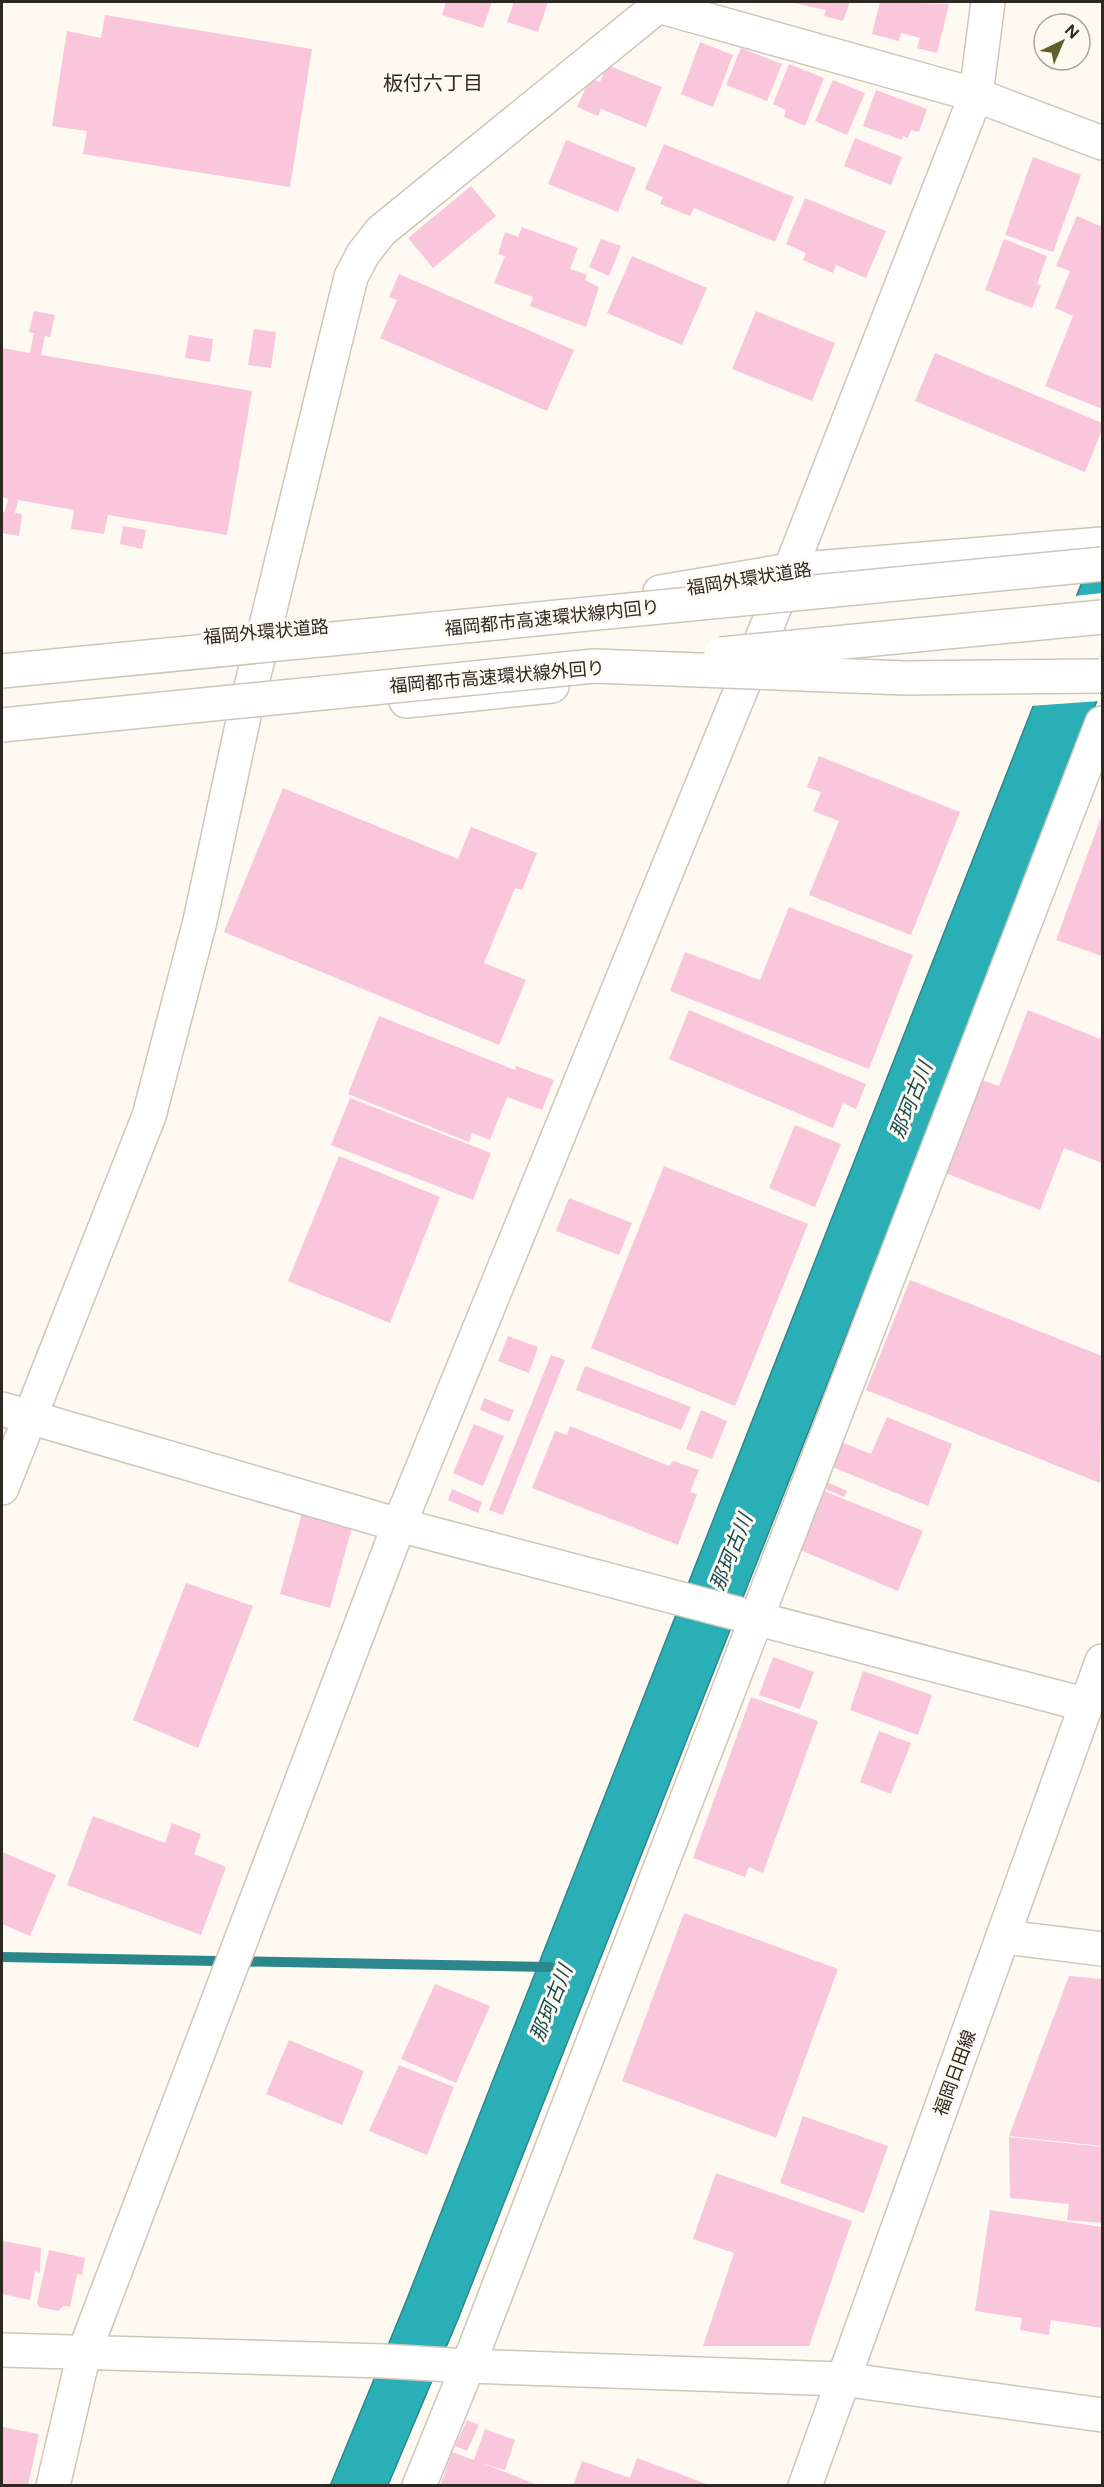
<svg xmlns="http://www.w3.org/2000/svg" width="1104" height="2487" viewBox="0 0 1104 2487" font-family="Figtree,'Noto Sans JP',sans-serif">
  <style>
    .water { fill: #2aafb7; stroke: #2b878b; stroke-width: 1.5 }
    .pier { fill: #fef9f1 }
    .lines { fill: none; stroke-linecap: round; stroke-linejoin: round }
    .stream { stroke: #2b878b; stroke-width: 10 }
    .building { fill: #fac6dc }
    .street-casing { stroke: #cec6b8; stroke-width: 36 }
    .secondary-casing { stroke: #cec6b8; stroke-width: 36 }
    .highway-casing { stroke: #cec6b8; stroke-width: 36 }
    .street { stroke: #fff; stroke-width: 33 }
    .secondary { stroke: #fff; stroke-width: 33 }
    .highway { stroke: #fff; stroke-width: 33 }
    .highway-bridge-casing { stroke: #cec6b8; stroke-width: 36; stroke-linecap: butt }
    .highway-bridge { stroke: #fff; stroke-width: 33 }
    .labels { text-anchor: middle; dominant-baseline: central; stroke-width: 6; stroke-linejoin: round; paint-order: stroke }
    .street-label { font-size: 18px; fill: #2c2923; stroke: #fef9f1 }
    .neighbourhood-label { font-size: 20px; fill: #2c2923; stroke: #fef9f1 }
    .water-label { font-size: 20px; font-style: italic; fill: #134a4d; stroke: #fef9f1 }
  </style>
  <rect width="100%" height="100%" fill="#fef9f1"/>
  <path class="water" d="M1102 531V688L458 2319 388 2485 330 2486 407 2299Z"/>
  <path class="pier" d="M1102 593 1100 701 1030 706 1074 596Z"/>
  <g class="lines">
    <path class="stream" d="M2 1957 550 1967"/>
  </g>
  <path class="building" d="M446 2H492L483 28 442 15Z
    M514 2H548L538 32 507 22Z
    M789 2H850L843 21 824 16 826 10Z
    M880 2 949 4 937 53 917 48 920 38 901 33 899 41 872 34Z
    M105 15 312 49 290 187 83 154 87 131 52 126 67 31 101 38Z
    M700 42 733 55 713 107 681 94Z
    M741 48 782 64 767 101 726 85Z
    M789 64 824 78 805 126 784 117 786 110 773 104Z
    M607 65 662 87 646 127 601 109 598 116 577 107 590 78 600 82Z
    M833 80 865 93 847 135 815 121Z
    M876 90 927 109 919 132 911 130 908 138 903 136 902 140 863 126Z
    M855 138 902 157 891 185 844 166Z
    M566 140 636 168 618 212 548 184Z
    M664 144 794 197 775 242 694 208 690 216 660 204 663 197 645 189Z
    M1033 157 1081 175 1053 252 1005 235Z
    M471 186 496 216 433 268 408 238Z
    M805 198 886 231 866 278 836 265 833 273 803 260 806 253 786 244Z
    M1077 216 1102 227V409L1045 386 1073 316 1055 308 1070 271 1056 266Z
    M522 227 578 248 570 269 587 275 585 280 599 287 586 327 530 306 533 297 494 283 505 256 498 254 505 232 518 237Z
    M601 239 621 246 609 276 589 267Z
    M1004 239 1047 256 1037 284 1041 285 1032 308 985 290Z
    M632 256 707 288 682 345 607 313Z
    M399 274 574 350 547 411 380 338 397 300 389 297Z
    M34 311 55 315 50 337 45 336 41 355 252 391 227 535 108 515 104 534 71 529 74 510 18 500 15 513 22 514 19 536 2 533V511L5 512 8 499 2 497V348L30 353 34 333 29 332Z
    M756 311 835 343 812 401 732 369Z
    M254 329 276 332 271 368 248 365Z
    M189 335 213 339 210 362 185 358Z
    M935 353 1102 423V430L1085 472 915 401Z
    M123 526 146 530 142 549 120 544Z
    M819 756 960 812 911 935 809 895 839 821 813 811 821 792 807 787Z
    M283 788 458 859 471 827 537 853 522 890 515 888 484 963 526 980 499 1045 224 932Z
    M1102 815V956L1056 940Z
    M789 907 913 955 869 1069 670 991 685 952 760 980Z
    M689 1010 866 1084 856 1109 843 1103 833 1128 669 1059Z
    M1028 1010 1100 1039 1102 1033V1163L1064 1148 1040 1210 943 1172 979 1079 999 1086Z
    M379 1016 515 1070 516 1066 554 1080 542 1110 507 1097 490 1140 472 1133 469 1142 348 1094Z
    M350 1098 491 1153 473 1200 331 1145Z
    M795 1125 841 1144 815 1207 769 1188Z
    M339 1156 440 1197 390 1323 288 1281Z
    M664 1166 808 1224 735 1406 591 1348Z
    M569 1198 632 1223 619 1255 556 1231Z
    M910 1280 1102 1356 1100 1483 866 1390Z
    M508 1336 538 1347 529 1373 498 1361Z
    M551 1355 565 1360 503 1515 489 1510Z
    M585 1366 691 1407 681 1430 576 1390Z
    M484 1398 514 1410 509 1422 480 1410Z
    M701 1410 727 1421 712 1459 686 1449Z
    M887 1417 952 1444 928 1506 825 1464 836 1440 871 1454Z
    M474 1424 504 1436 483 1486 453 1473Z
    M570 1426 669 1466 673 1461 699 1470 690 1492 697 1494 678 1545 532 1488 555 1431 567 1435Z
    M820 1479 847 1491 844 1497 823 1488Z
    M452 1489 482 1502 478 1513 448 1500Z
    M824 1491 923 1531 898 1591 800 1550Z
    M302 1513 352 1527 330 1608 280 1594Z
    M186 1583 253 1606 198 1748 133 1720Z
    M773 1657 814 1672 800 1709 759 1695Z
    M863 1671 932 1695 918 1735 850 1710Z
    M751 1697 818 1721 763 1873 749 1867 745 1877 693 1858Z
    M879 1731 911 1743 891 1794 860 1782Z
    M93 1816 165 1843 172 1823 201 1834 194 1854 226 1867 201 1935 67 1885Z
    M2 1852 56 1875 30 1936 2 1924Z
    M684 1913 838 1969 776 2138 622 2081Z
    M1069 1976 1102 1979V2146L1009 2136Z
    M435 1984 490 2006 456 2083 401 2059Z
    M289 2040 364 2071 342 2125 266 2094Z
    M399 2065 454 2087 427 2155 369 2131Z
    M803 2116 888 2146 864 2213 780 2183Z
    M1009 2137 1102 2147V2223L1067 2220 1069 2204 1010 2198Z
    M716 2173 852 2221 809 2346H703L734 2253 693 2239Z
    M990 2210 1102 2227V2328L1051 2320 1049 2335 1020 2330 1022 2318 975 2311Z
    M3 2241 41 2248 40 2273 35 2271 30 2300 2 2294Z
    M49 2250 85 2258 82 2275 77 2274 70 2307 64 2306 58 2311 39 2307 37 2303Z
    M467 2420 479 2425 467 2451 455 2446Z
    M2 2427 39 2434 28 2486H2Z
    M485 2429 515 2440 505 2470 482 2463 540 2486H440L452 2452 474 2460Z
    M637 2458 704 2483 709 2486H573L582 2461 630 2478Z"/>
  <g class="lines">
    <g class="street-casing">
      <path id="street" d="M2 1409 399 1525 1087 1705
        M2 1488 149 1116 200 921 244 716 351 277 363 254 381 231 658 6 976 95 1102 143
        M1005 1937 1102 1949
        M2 2350 384 2361 468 2366 842 2379 1102 2415
        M53 2486 84 2353 399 1525 790 570 976 95 988 2
        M419 2486 468 2366 1102 723"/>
    </g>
    <g class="secondary-casing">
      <path id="secondary" d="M805 2486 1102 1661"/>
    </g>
    <g class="highway-casing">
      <path id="highway" d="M660 592 790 570 1102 544
        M406 701 552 686"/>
    </g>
    <use href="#street" class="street"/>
    <use href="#secondary" class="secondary"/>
    <use href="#highway" class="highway"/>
    <g class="highway-bridge-casing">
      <path id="highway-bridge" d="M721 654 1102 617
        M2 671 1102 564
        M2 725 594 666 905 678 1099 676"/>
    </g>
    <use href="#highway-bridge" class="highway-bridge"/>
  </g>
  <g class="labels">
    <g class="street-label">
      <text transform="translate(749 579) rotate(-9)">福岡外環状道路</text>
      <text transform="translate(552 618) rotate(-6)">福岡都市高速環状線内回り</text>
      <text transform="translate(266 632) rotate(-5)">福岡外環状道路</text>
      <text transform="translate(497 677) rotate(-5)">福岡都市高速環状線外回り</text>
      <text transform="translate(955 2073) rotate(-70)">福岡日田線</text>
    </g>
    <g class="neighbourhood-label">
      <text x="433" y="83">板付六丁目</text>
    </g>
    <g class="water-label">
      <text transform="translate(911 1100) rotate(-68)">那珂古川</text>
      <text transform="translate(731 1552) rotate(-68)">那珂古川</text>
      <text transform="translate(551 2003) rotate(-68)">那珂古川</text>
    </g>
  </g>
  <rect width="1104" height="2487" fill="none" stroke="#2c2923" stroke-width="6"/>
  <g transform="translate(1062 42) rotate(44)"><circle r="28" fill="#fef9f1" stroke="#aaa69f" stroke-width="1.5"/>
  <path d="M0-4.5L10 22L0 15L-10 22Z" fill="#615d2a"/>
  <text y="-9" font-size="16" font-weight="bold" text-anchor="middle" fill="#2c2923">N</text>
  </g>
</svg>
